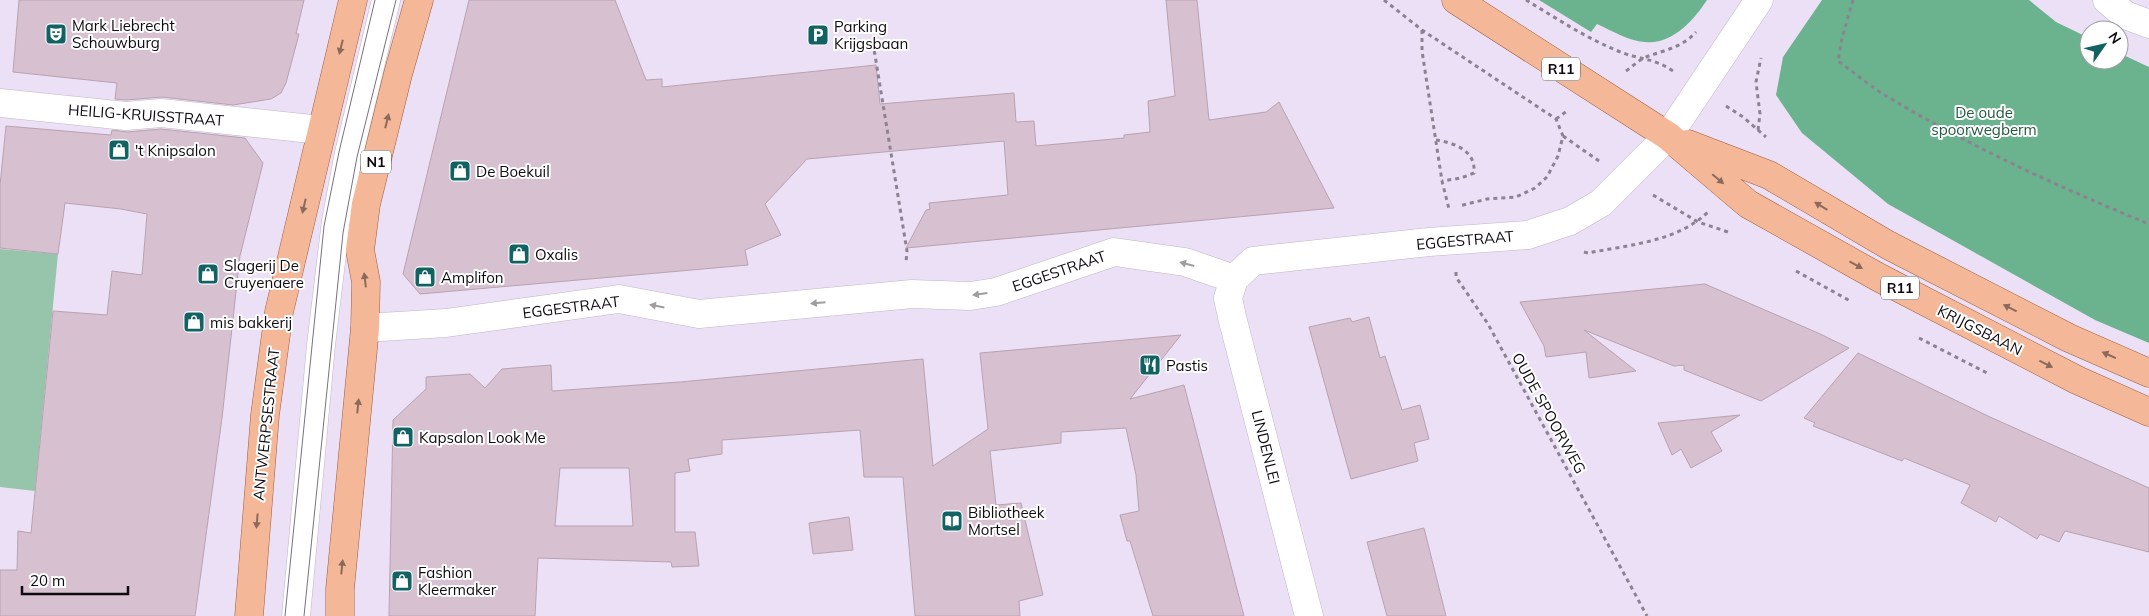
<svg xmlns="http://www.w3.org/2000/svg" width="2149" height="616" viewBox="0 0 2149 616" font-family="Mulish,sans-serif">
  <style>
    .green { fill: #97c5ac }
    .forest { fill: #6bb38e }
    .building { fill: #d7c0cf; stroke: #b8a2b1; fill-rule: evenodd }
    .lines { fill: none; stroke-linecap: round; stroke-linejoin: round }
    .minor-casing { stroke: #c0b4c9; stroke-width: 29 }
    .major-casing { stroke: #9f5d3c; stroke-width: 29 }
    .path { stroke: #8b8392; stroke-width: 3; stroke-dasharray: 4 4; stroke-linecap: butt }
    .minor { stroke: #fff; stroke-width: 28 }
    .major { stroke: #f4b898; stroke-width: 28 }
    .tram { stroke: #79717f; stroke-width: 1 }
    .oneway { fill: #8c6a5b }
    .oneway2 { fill: #9f9da0 }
    .labels { text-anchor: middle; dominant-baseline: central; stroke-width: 4; stroke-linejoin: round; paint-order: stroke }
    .shield { fill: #fff; stroke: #565458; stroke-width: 1 }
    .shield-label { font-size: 14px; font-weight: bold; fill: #0e0a11 }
    .poi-label { font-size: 15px; fill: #0e0a11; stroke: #fff; text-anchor: start }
    .park-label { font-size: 15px; fill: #22593f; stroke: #fff }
    .street-label { font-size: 15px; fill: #0e0a11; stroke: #fff }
  </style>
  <rect width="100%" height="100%" fill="#ece0f6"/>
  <path class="green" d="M0 249 58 254 35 491 0 487Z"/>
  <path class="forest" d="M1539 0H1707C1694 20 1672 45 1645 42 1628 41 1613 31 1597 24L1591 32Z
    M1822 0H2029L2056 22 2089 38V60H2119V53L2149 67V343L2095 320 1888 204 1802 133 1776 95 1783 57Z"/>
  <path class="building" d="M19 0H304L296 34H299L286 83 281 93 271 99 233 105 162 97 126 100 115 99 117 83 13 72Z
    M469 0H615L646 80 662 79V87L876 65 880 104 1014 93 1016 122 1034 121 1036 146 1124 138V135L1150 132 1148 101 1175 96 1166 0H1197L1209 120 1266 112 1279 102 1334 208 906 248 926 210 930 209 929 203 1008 195 1004 141 807 159 765 204 781 235 745 250 748 265 420 294 403 274Z
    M6 126 111 135 112 130 127 132 161 129 245 138 263 163 240 256 222 418 195 616H0V570H17L18 531 31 533 53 311 107 315 112 271 142 275 147 214 121 209 65 203 58 254 0 248V185Z
    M1705 284 1818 333 1849 348 1761 401 1684 370V365L1674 366 1584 330 1636 371 1589 378 1586 352 1546 357 1544 346 1520 302Z
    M1369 317 1380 358 1385 356 1402 410 1420 405 1429 439 1414 443 1418 461 1351 479 1309 327 1350 318 1352 322Z
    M1181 335 1130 399 1184 385 1244 616H1153L1130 541H1127L1120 515 1139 511 1136 475 1126 428 1061 432V443L990 451 996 505 1021 503 1043 595 1019 601 1020 616H915L903 477H864L860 430 722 440V454L688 459 690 471 675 473V532H695L699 566 672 567 671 562 538 558 535 616H389L393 420 426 389V377L470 374 485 388 502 369 551 365 552 391 680 382 923 359 933 466 988 429 980 353ZM560 468H629L633 526H555Z
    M1858 353 1990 417 2149 488V552L2065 531 2059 542 2040 534 2037 539 1999 516 1996 522 1961 503 1970 485 1904 458 1902 461 1813 426 1815 423 1804 418Z
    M1740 415 1711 432 1722 451 1691 468 1681 449 1672 455 1658 423Z
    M849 517 853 550 813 554 809 523Z
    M1424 528 1446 616H1387L1367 542Z"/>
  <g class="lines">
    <g class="minor-casing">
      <path id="minor" d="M2107 0 2125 15 2149 24
        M0 103 126 116 161 113 321 130
        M1234 279 1253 261 1429 242 1528 235 1570 221 1601 203 1668 136 1759 0
        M1234 279 1228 298 1232 317 1309 616
        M365 328 446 323 619 299 699 314 912 294 970 296 996 292 1114 252 1185 262 1234 279
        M296 616 321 345 336 221 349 153 386 0"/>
    </g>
    <g class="major-casing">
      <path id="major" d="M1456 0 1668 136 1748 204 1878 277 2077 380 2149 412
        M1688 144 1769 175 1888 245 2069 338 2149 373
        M249 616 265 415 279 312 353 0
        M340 616V589L365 328 366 282 360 250 366 204 398 74 419 0"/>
    </g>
    <path class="path" d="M1384 0 1422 30 1556 119 1563 136 1558 156 1547 177 1535 188 1516 197 1487 199 1459 206
      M1526 0C1556 18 1586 38 1618 51 1639 60 1652 57 1673 71
      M1853 0 1842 38 1838 61C1855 73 1871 87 1888 97 1971 147 2059 187 2149 224
      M1422 30V51L1442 181 1449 209
      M873 43 907 251 906 262
      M1626 71C1633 66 1639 60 1646 57 1665 50 1683 47 1696 32
      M1726 106 1743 117 1766 137
      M1556 119 1567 111
      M1758 130 1760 114 1756 82 1761 58
      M1563 136 1599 161
      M1436 140C1454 143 1476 150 1474 173L1461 178 1442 181
      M1653 195 1698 222 1728 232
      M1584 252 1588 253C1628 245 1677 242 1708 212
      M1796 271 1852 302
      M1456 272V277L1488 324 1647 616
      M1919 338 1987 373"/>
    <use href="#minor" class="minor"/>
    <use href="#major" class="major"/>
    <path class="tram" d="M285 616 324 226 339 152 375 0
      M304 616 343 233 357 157 396 0"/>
  </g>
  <defs><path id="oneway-solid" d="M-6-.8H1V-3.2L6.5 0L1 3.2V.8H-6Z" transform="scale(1.25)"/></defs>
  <g class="oneway">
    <use href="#oneway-solid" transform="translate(341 47) rotate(104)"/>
    <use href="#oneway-solid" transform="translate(387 121) rotate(-76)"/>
    <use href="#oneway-solid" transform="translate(1718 179) rotate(40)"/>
    <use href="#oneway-solid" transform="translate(304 206) rotate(103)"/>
    <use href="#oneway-solid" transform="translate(1821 206) rotate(-149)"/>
    <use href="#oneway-solid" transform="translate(1856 265) rotate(29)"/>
    <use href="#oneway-solid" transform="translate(365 280) rotate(-97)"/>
    <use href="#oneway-solid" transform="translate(2010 308) rotate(-153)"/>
    <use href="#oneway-solid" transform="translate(2109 355) rotate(-156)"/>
    <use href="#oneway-solid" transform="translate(2046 364) rotate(27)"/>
    <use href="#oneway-solid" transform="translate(358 406) rotate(-84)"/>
    <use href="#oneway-solid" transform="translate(257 521) rotate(95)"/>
    <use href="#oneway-solid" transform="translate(342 567) rotate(-84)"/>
  </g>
  <g class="oneway2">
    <use href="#oneway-solid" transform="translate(1187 264) rotate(-165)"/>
    <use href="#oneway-solid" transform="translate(980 294) rotate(172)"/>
    <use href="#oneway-solid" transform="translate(818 303) rotate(175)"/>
    <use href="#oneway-solid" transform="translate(657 306) rotate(-169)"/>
  </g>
  <defs>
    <g id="theatre-square" transform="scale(1.125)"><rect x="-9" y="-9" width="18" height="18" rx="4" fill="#126263" stroke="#fff"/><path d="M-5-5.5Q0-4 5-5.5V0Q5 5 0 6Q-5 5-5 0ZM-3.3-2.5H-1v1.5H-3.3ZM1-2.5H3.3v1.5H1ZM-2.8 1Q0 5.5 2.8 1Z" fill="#fff"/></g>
    <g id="parking-square" transform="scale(1.125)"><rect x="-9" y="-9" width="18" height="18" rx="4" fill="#126263" stroke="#fff"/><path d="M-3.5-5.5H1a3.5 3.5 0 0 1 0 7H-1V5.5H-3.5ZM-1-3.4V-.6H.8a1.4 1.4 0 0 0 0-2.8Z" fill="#fff"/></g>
    <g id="shop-square" transform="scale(1.125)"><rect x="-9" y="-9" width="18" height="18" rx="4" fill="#126263" stroke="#fff"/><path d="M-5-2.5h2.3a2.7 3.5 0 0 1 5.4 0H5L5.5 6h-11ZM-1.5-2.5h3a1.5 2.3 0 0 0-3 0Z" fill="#fff"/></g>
    <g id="restaurant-square" transform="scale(1.125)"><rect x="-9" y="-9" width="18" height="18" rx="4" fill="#126263" stroke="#fff"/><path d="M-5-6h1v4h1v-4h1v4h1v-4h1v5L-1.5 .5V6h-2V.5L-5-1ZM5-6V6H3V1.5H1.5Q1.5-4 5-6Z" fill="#fff"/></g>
    <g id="library-square" transform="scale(1.125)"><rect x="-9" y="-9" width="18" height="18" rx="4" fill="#126263" stroke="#fff"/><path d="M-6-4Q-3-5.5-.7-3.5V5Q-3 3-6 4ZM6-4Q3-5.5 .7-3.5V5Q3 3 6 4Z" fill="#fff"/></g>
  </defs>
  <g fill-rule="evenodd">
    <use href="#theatre-square" x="56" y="34"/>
    <use href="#parking-square" x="818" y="35"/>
    <use href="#shop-square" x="119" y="150"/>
    <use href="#shop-square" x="460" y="171"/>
    <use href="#shop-square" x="519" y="254"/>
    <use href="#shop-square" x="208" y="274"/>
    <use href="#shop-square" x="425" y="277"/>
    <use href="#shop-square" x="194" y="322"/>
    <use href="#restaurant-square" x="1150" y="365"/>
    <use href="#shop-square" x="403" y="437"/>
    <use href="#library-square" x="952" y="521"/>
    <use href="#shop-square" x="402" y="581"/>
  </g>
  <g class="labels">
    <g class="shield">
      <rect x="1542" y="57.5" width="38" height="23" rx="4"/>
      <rect x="361" y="150.5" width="30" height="23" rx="4"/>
      <rect x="1881" y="276.5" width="38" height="23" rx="4"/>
    </g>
    <g class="shield-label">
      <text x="1561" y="69">R11</text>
      <text x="376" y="162">N1</text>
      <text x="1900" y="288">R11</text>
    </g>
    <g class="poi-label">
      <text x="72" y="25">Mark Liebrecht<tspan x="72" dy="17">Schouwburg</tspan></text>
      <text x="834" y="26">Parking<tspan x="834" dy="17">Krijgsbaan</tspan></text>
      <text x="135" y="150">'t Knipsalon</text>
      <text x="476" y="171">De Boekuil</text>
      <text x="535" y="254">Oxalis</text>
      <text x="224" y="265">Slagerij De<tspan x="224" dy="17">Cruyenaere</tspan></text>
      <text x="441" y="277">Amplifon</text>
      <text x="210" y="322">mis bakkerij</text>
      <text x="1166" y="365">Pastis</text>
      <text x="419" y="437">Kapsalon Look Me</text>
      <text x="968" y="512">Bibliotheek<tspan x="968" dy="17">Mortsel</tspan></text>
      <text x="418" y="572">Fashion<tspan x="418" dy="17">Kleermaker</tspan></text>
    </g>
    <g class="park-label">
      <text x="1984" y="112">De oude<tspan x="1984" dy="17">spoorwegberm</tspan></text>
    </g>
    <g class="street-label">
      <text transform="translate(146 115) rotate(4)">HEILIG-KRUISSTRAAT</text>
      <text transform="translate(1465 240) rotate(-5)">EGGESTRAAT</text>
      <text transform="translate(1059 271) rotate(-19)">EGGESTRAAT</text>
      <text transform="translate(571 307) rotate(-7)">EGGESTRAAT</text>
      <text transform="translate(1980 330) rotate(27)">KRIJGSBAAN</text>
      <text transform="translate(1549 413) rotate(61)">OUDE SPOORWEG</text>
      <text transform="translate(266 424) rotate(-84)">ANTWERPSESTRAAT</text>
      <text transform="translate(1266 447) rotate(76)">LINDENLEI</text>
    </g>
  </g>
  <g transform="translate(2104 45) rotate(56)"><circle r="24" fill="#ffffff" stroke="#9f9da0"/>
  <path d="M0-4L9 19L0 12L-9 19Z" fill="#126263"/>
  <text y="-8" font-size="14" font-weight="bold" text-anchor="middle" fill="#0e0a11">N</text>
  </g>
  <path d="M22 586v8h106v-8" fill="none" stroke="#0e0a11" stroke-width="2.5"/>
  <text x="30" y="586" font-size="15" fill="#0e0a11" stroke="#ffffff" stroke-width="4" paint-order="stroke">20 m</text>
</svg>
